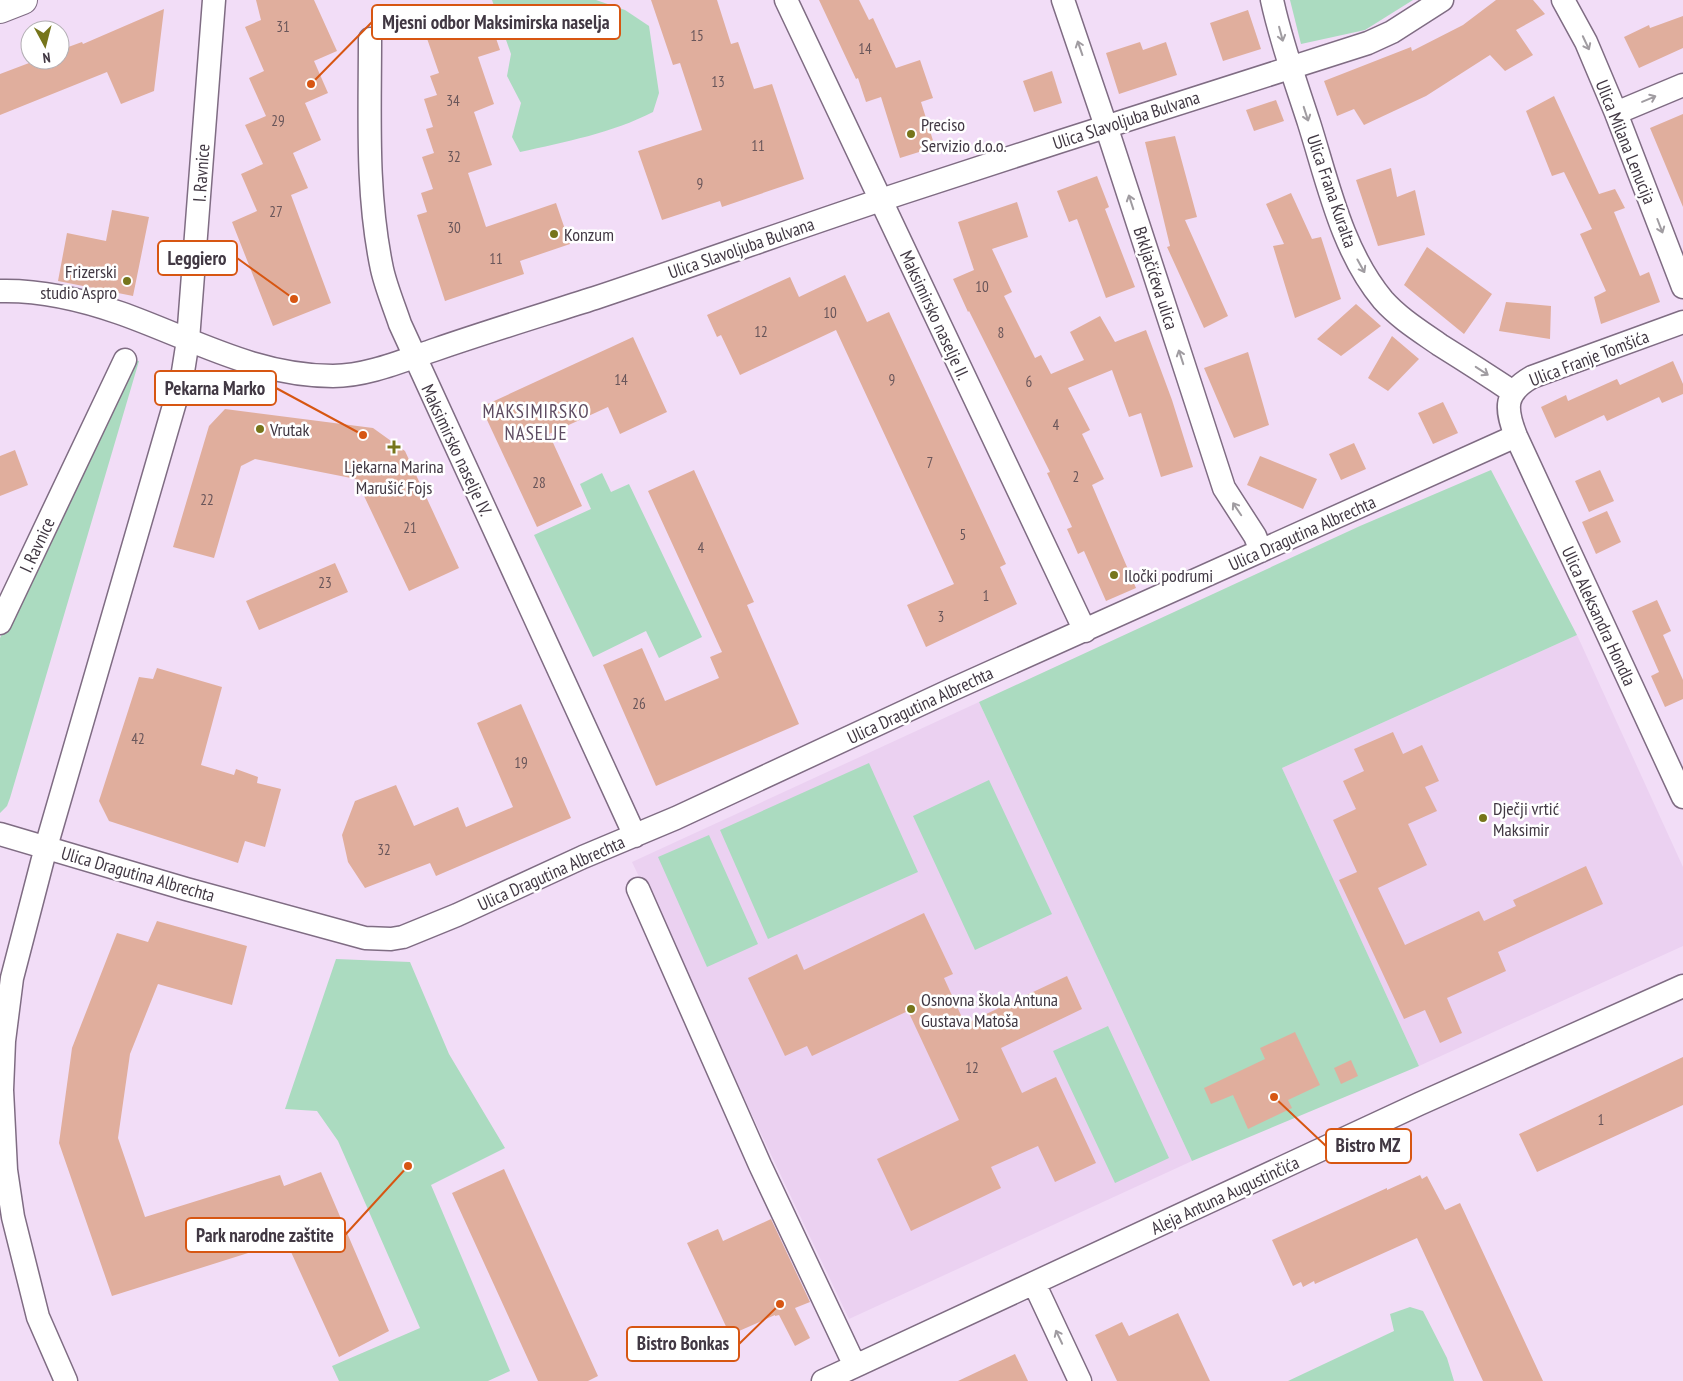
<svg xmlns="http://www.w3.org/2000/svg" width="1683" height="1381" viewBox="0 0 1683 1381" font-family="'PT Sans Narrow',sans-serif">
  <style>
    .built { fill: #ebd1f1 }
    .green { fill: #abdbc0 }
    .building { fill: #e0ae9d }
    .lines { fill: none; stroke-linecap: round; stroke-linejoin: round }
    .street-casing { stroke: #7f6c83; stroke-width: 25 }
    .secondary-casing { stroke: #7f6c83; stroke-width: 30 }
    .street { stroke: #fff; stroke-width: 22 }
    .secondary { stroke: #fff; stroke-width: 28 }
    .oneway { stroke: #a09ca1 }
    .poi-dot { fill: #76751b; stroke: #fff; stroke-width: 2 }
    .labels { text-anchor: middle; dominant-baseline: central; stroke-width: 5; stroke-linejoin: round; paint-order: stroke }
    .number-label { font-size: 15px; fill: #69565a }
    .street-label { font-size: 18px; fill: #413843; stroke: #fff }
    .poi-label { font-size: 18px; fill: #413843; stroke: #fff; text-anchor: start }
    .neighbourhood-label { font-size: 19px; letter-spacing: 1px; fill: #5e4c62; stroke: #fff }
    .leader { fill: none; stroke: #d75612; stroke-width: 2 }
    .callout-dot { fill: #d75612; stroke: #fff; stroke-width: 2 }
    .callout { fill: #fff; stroke: #d75612; stroke-width: 2 }
    .callout-label { font-size: 19px; text-anchor: middle; font-weight: bold; fill: #413843 }
  </style>
  <rect width="100%" height="100%" fill="#f2ddf7"/>
  <path class="built" d="M1577 635 1683 867V946L1419 1066 1282 768Z
    M979 702 1192 1161 849 1319 632 862Z"/>
  <path class="green" d="M492 0H596L625 10 649 26 659 93 653 112C612 133 565 142 520 152L512 137 521 103 507 76 511 54Z
    M1290 0H1413L1365 30 1301 44Z
    M132 360 139 361 10 798 7 806 0 813V638Z
    M1491 470 1577 635 1282 768 1419 1066 1192 1161 979 702 1360 526Z
    M602 473 611 492 629 484 702 637 659 658 646 631 593 657 534 535 591 509 580 484Z
    M869 763 918 872 768 939 720 830Z
    M989 780 1052 914 975 950 913 816Z
    M709 835 758 944 707 967 658 857Z
    M336 959 410 962 449 1054 505 1148 431 1185 510 1371 488 1381H339L332 1366 420 1328 338 1141 317 1111 285 1109Z
    M1108 1026 1169 1158 1115 1183 1053 1051Z
    M1410 1307 1423 1311 1447 1358 1454 1381H1288L1394 1331 1390 1314Z"/>
  <path class="building" d="M256 0H314L337 51 314 61 328 93 305 103 321 140 293 153 308 188 291 195 331 303 273 326 232 222 257 211 241 174 263 164 245 125 266 116 249 78 264 71 245 27 261 20Z
    M651 0H717L731 44 738 42 754 89 772 84 804 179 722 207 720 201 662 220 638 151 702 130 680 63 673 65Z
    M819 0H859L869 20 873 18 896 68 920 60 933 98 921 102 935 147 900 158 881 97 866 102 858 78 856 79Z
    M1496 0H1533L1545 14 1516 30 1533 55 1505 71 1490 55 1426 96 1364 125 1354 109 1337 116 1324 81 1411 47 1412 51 1463 25Z
    M485 6 500 50 478 57 494 104 474 112 492 165 468 173 486 227 556 203 570 244 520 261 524 274 445 301 417 215 427 212 421 193 433 189 422 157 434 153 426 129 433 127 424 99 437 95 430 76 439 73 423 27Z
    M164 9 154 91 121 104 107 72 0 115V74L37 60H60V50L82 42 83 44Z
    M1248 10 1261 49 1223 61 1210 23Z
    M1683 16V48L1639 68 1624 37 1649 25 1650 28Z
    M1140 42 1143 50 1166 42 1177 75 1119 94 1106 53Z
    M1052 71 1062 103 1034 112 1023 81Z
    M1554 96 1599 194 1615 189 1625 208 1614 212 1640 276 1649 272 1660 302 1601 324 1594 297 1606 291 1580 234 1592 229 1564 172 1552 176 1526 111Z
    M1276 100 1284 121 1254 131 1246 110Z
    M1683 114V207L1650 128Z
    M1175 136 1197 217 1185 220 1228 316 1204 328 1167 247 1170 246 1145 142Z
    M1391 168 1397 197 1415 190 1425 235 1378 246 1356 180Z
    M1097 176 1109 207 1105 209 1135 287 1106 298 1077 219 1069 222 1057 191Z
    M1291 193 1312 239 1321 237 1341 299 1295 318 1273 246 1284 244 1266 204Z
    M1017 202 1028 237 992 249 1012 292 1004 296 1035 358 1041 355 1051 374 1084 360 1070 332 1100 316 1115 342 1146 330 1172 400 1193 467 1161 477 1141 413 1129 417 1112 370 1068 388 1090 430 1082 434 1104 479 1092 485 1136 588 1106 601 1084 551 1078 554 1067 529 1072 527 1047 473 1050 472 969 311 968 312 953 279 974 270 958 222Z
    M112 210 149 217 133 296 58 281 67 233 106 241Z
    M1427 247 1492 294 1464 334 1404 285Z
    M845 275 867 322 889 312 1006 564 1000 567 1017 604 926 647 907 605 954 584 836 330 740 375 721 335 717 337 707 315 790 277 799 297Z
    M1506 302 1551 306 1550 339 1499 331Z
    M1356 304 1381 326 1341 356 1317 339Z
    M1392 336 1419 359 1388 391 1368 378Z
    M633 337 667 412 620 434 608 407 549 434 582 506 537 527 481 407Z
    M1248 352 1269 425 1234 438 1204 368Z
    M1673 361 1683 384V394L1662 403 1659 397 1607 421 1604 415 1555 438 1541 407 1566 395 1568 401 1617 379 1620 385Z
    M1443 402 1458 433 1433 444 1418 413Z
    M225 409 373 428 405 451 459 568 409 591 356 479 255 459 241 466 214 558 173 547 209 426Z
    M1354 443 1366 469 1341 480 1329 454Z
    M15 450 28 485 0 496V456Z
    M1260 456 1317 479 1303 509 1247 485Z
    M694 470 754 602 747 605 799 724 656 786 603 665 642 648 665 701 719 678 710 657 722 652 648 491Z
    M1600 470 1614 501 1589 512 1575 481Z
    M1607 511 1621 542 1596 554 1582 522Z
    M335 563 348 592 259 630 246 601Z
    M1657 600 1671 631 1663 635 1683 680V699L1665 707 1651 676 1659 672 1632 611Z
    M157 668 222 687 201 765 234 775 236 769 258 777 257 783 281 789 265 847 245 841 238 863 109 821 99 801 139 677 153 679Z
    M521 704 571 818 436 876 430 863 365 888 348 862 342 835 355 801 396 785 414 826 458 807 466 827 513 807 477 723Z
    M1393 732 1403 754 1422 745 1439 781 1425 787 1437 811 1408 824 1427 865 1378 888 1405 945 1479 911 1484 921 1516 906 1513 900 1586 866 1603 904 1498 952 1506 971 1447 998 1462 1033 1440 1043 1425 1010 1404 1019 1339 880 1357 872 1333 820 1356 809 1343 781 1364 771 1354 749Z
    M924 913 953 974 944 978 965 1024 1067 976 1082 1009 1001 1048 1022 1093 1056 1077 1096 1163 1055 1182 1038 1146 991 1167 1001 1188 911 1231 877 1159 959 1120 908 1011 812 1056 807 1046 785 1056 748 978 797 954 804 970Z
    M157 921 247 946 232 1005 158 984 130 1054 118 1138 145 1217 280 1175 284 1186 321 1172 389 1331 339 1357 286 1241 112 1296 59 1143 72 1048 117 933 148 942Z
    M1295 1032 1320 1085 1288 1100 1292 1108 1248 1129 1233 1095 1211 1104 1204 1088 1265 1059 1260 1048Z
    M1683 1057V1105L1537 1172 1519 1134Z
    M1351 1060 1358 1076 1341 1084 1334 1068Z
    M504 1169 598 1376 588 1381H538L452 1193Z
    M1420 1175 1422 1179 1427 1176 1445 1210 1460 1203 1543 1381H1483L1417 1238 1315 1284 1314 1281 1303 1287 1301 1282 1293 1286 1272 1240 1387 1188V1190Z
    M771 1219 810 1302 795 1308 810 1338 795 1346 779 1315 775 1316V1315L730 1335 687 1243 718 1229 723 1241Z
    M1178 1313 1210 1381H1117L1095 1335 1122 1322 1129 1336Z
    M1015 1354 1028 1381H958Z"/>
  <g class="lines">
    <g class="street-casing">
      <path id="street" d="M786 0 1085 631
        M1063 0 1111 141 1224 488 1255 536 1261 551
        M1272 0C1281 42 1296 83 1309 123 1328 183 1342 251 1383 300 1399 318 1420 331 1440 345 1464 360 1489 376 1513 392
        M1563 0 1586 42 1616 113 1683 287
        M370 39C370 116 366 193 382 269 386 287 394 306 400 324L635 836
        M1616 113 1683 85
        M0 291C39 290 83 300 120 313 191 338 255 376 333 376 368 376 404 360 437 349 489 331 542 315 595 298 697 264 799 227 902 193 1057 142 1213 92 1368 43L1392 32 1442 0
        M1683 322 1532 377C1504 393 1505 408 1516 436L1683 797
        M0 623 125 360
        M0 834 186 889 365 938 391 939 403 937 457 915 583 857 676 818 951 690 1516 436
        M638 889 760 1165 855 1366
        M1034 1283 1080 1381
        M66 1381 38 1317 13 1217 6 1170 2 1090 4 1041 12 978 46 847 182 378 188 340 214 0
        M823 1381 1419 1104 1683 986"/>
    </g>
    <g class="secondary-casing">
      <path id="secondary" d="M0 9 23 0"/>
    </g>
    <use href="#street" class="street"/>
    <use href="#secondary" class="secondary"/>
  </g>
  <defs><path id="oneway-shaft" d="M-6 0H5M1.5-3L5.5 0L1.5 3" fill="none" stroke-width="1.6" stroke-linecap="round" stroke-linejoin="round" transform="scale(1.25)"/></defs>
  <g class="oneway">
    <use href="#oneway-shaft" transform="translate(1281 34) rotate(75)"/>
    <use href="#oneway-shaft" transform="translate(1586 43) rotate(65)"/>
    <use href="#oneway-shaft" transform="translate(1080 48) rotate(-109)"/>
    <use href="#oneway-shaft" transform="translate(1649 99) rotate(-23)"/>
    <use href="#oneway-shaft" transform="translate(1306 114) rotate(72)"/>
    <use href="#oneway-shaft" transform="translate(1131 202) rotate(-108)"/>
    <use href="#oneway-shaft" transform="translate(1660 226) rotate(69)"/>
    <use href="#oneway-shaft" transform="translate(1361 266) rotate(61)"/>
    <use href="#oneway-shaft" transform="translate(1181 357) rotate(-108)"/>
    <use href="#oneway-shaft" transform="translate(1482 371) rotate(33)"/>
    <use href="#oneway-shaft" transform="translate(1237 509) rotate(-124)"/>
    <use href="#oneway-shaft" transform="translate(1059 1337) rotate(-115)"/>
  </g>
  <g class="poi-dot">
    <circle cx="911" cy="134" r="5"/>
    <circle cx="554" cy="234" r="5"/>
    <circle cx="127" cy="281" r="5"/>
    <circle cx="260" cy="429" r="5"/>
    <path d="M391.5 439.5h5v5h5v5h-5v5h-5v-5h-5v-5h5z"/>
    <circle cx="1114" cy="575" r="5"/>
    <circle cx="1483" cy="818" r="5"/>
    <circle cx="911" cy="1009" r="5"/>
  </g>
  <g class="labels">
    <g class="number-label">
      <text x="283" y="26">31</text>
      <text x="697" y="35">15</text>
      <text x="865" y="48">14</text>
      <text x="718" y="81">13</text>
      <text x="453" y="100">34</text>
      <text x="278" y="120">29</text>
      <text x="758" y="145">11</text>
      <text x="454" y="156">32</text>
      <text x="700" y="183">9</text>
      <text x="276" y="211">27</text>
      <text x="454" y="227">30</text>
      <text x="496" y="258">11</text>
      <text x="982" y="286">10</text>
      <text x="830" y="312">10</text>
      <text x="761" y="331">12</text>
      <text x="1001" y="332">8</text>
      <text x="621" y="379">14</text>
      <text x="892" y="379">9</text>
      <text x="1029" y="381">6</text>
      <text x="1056" y="424">4</text>
      <text x="930" y="462">7</text>
      <text x="1076" y="476">2</text>
      <text x="539" y="482">28</text>
      <text x="207" y="499">22</text>
      <text x="410" y="527">21</text>
      <text x="963" y="534">5</text>
      <text x="701" y="547">4</text>
      <text x="325" y="582">23</text>
      <text x="986" y="595">1</text>
      <text x="941" y="616">3</text>
      <text x="639" y="703">26</text>
      <text x="138" y="738">42</text>
      <text x="521" y="762">19</text>
      <text x="384" y="849">32</text>
      <text x="972" y="1067">12</text>
      <text x="1601" y="1119">1</text>
    </g>
    <g class="street-label">
      <text transform="translate(1126 120) rotate(-18)">Ulica Slavoljuba Bulvana</text>
      <text transform="translate(1626 142) rotate(68)">Ulica Milana Lenucija</text>
      <text transform="translate(201 173) rotate(-86)">I. Ravnice</text>
      <text transform="translate(1332 191) rotate(71)">Ulica Frana Kuralta</text>
      <text transform="translate(741 248) rotate(-19)">Ulica Slavoljuba Bulvana</text>
      <text transform="translate(1156 278) rotate(72)">Brkljačićeva ulica</text>
      <text transform="translate(935 315) rotate(65)">Maksimirsko naselje II.</text>
      <text transform="translate(1589 358) rotate(-21)">Ulica Franje Tomšića</text>
      <text transform="translate(457 450) rotate(65)">Maksimirsko naselje IV.</text>
      <text transform="translate(1302 533) rotate(-24)">Ulica Dragutina Albrechta</text>
      <text transform="translate(37 545) rotate(-65)">I. Ravnice</text>
      <text transform="translate(1599 616) rotate(65)">Ulica Aleksandra Hondla</text>
      <text transform="translate(920 705) rotate(-25)">Ulica Dragutina Albrechta</text>
      <text transform="translate(551 873) rotate(-24)">Ulica Dragutina Albrechta</text>
      <text transform="translate(138 874) rotate(16)">Ulica Dragutina Albrechta</text>
      <text transform="translate(1225 1195) rotate(-25)">Aleja Antuna Augustinčića</text>
    </g>
    <g class="poi-label">
      <text x="921" y="124">Preciso<tspan x="921" dy="21">Servizio d.o.o.</tspan></text>
      <text x="564" y="234">Konzum</text>
      <text x="117" y="271" text-anchor="end">Frizerski<tspan x="117" dy="21">studio Aspro</tspan></text>
      <text x="270" y="429">Vrutak</text>
      <text x="394" y="466" text-anchor="middle">Ljekarna Marina<tspan x="394" dy="21">Marušić Fojs</tspan></text>
      <text x="1124" y="575">Iločki podrumi</text>
      <text x="1493" y="808">Dječji vrtić<tspan x="1493" dy="21">Maksimir</tspan></text>
      <text x="921" y="999">Osnovna škola Antuna<tspan x="921" dy="21">Gustava Matoša</tspan></text>
    </g>
    <g class="neighbourhood-label">
      <text x="536" y="411">MAKSIMIRSKO<tspan x="536" dy="22">NASELJE</tspan></text>
    </g>
  </g>
  <path class="leader" d="M311 84L372 22M294 299L237 258M363 435L276 388M1274 1097L1326 1146M408 1166L345 1235M780 1304L739 1344"/>
  <g class="callout-dot">
    <circle cx="311" cy="84" r="5"/>
    <circle cx="294" cy="299" r="5"/>
    <circle cx="363" cy="435" r="5"/>
    <circle cx="1274" cy="1097" r="5"/>
    <circle cx="408" cy="1166" r="5"/>
    <circle cx="780" cy="1304" r="5"/>
  </g>
  <g class="callout">
    <rect x="372" y="5" width="248" height="34" rx="5"/>
    <rect x="158" y="241" width="79" height="34" rx="5"/>
    <rect x="155" y="371" width="121" height="34" rx="5"/>
    <rect x="1326" y="1129" width="85" height="34" rx="5"/>
    <rect x="186" y="1218" width="159" height="34" rx="5"/>
    <rect x="627" y="1327" width="112" height="34" rx="5"/>
  </g>
  <g class="callout-label">
    <text x="496" y="29">Mjesni odbor Maksimirska naselja</text>
    <text x="197" y="265">Leggiero</text>
    <text x="215" y="395">Pekarna Marko</text>
    <text x="1368" y="1152">Bistro MZ</text>
    <text x="265" y="1242">Park narodne zaštite</text>
    <text x="683" y="1350">Bistro Bonkas</text>
  </g>
  <g transform="translate(45 45) rotate(173)"><circle r="24" fill="#ffffff" stroke="#b3afb4"/>
  <path d="M0-4L9 19L0 12L-9 19Z" fill="#76751b"/>
  <text y="-8" font-size="14" font-weight="bold" text-anchor="middle" fill="#413843">N</text>
  </g>
</svg>
